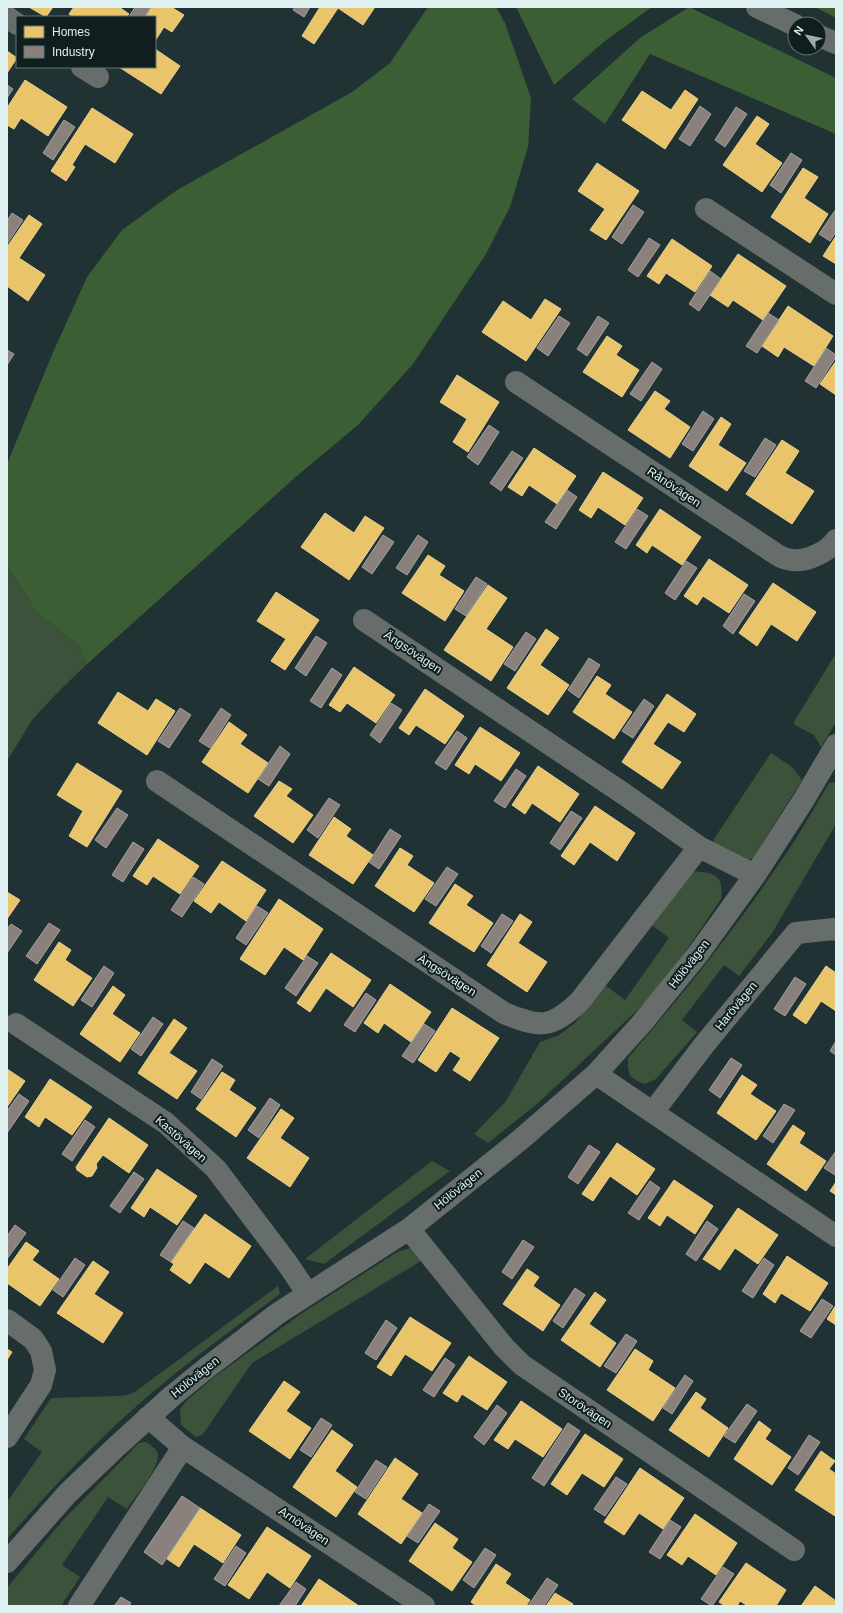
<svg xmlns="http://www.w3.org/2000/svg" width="843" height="1613" viewBox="0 0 843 1613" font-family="Helvetica,sans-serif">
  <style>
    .green { fill: #3d523a }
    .forest { fill: #3b5e34 }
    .homes { fill: #e9c46a; stroke: #e6d292 }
    .industry { fill: #8a817c; stroke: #a4a39f }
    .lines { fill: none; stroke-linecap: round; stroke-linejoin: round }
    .minor { stroke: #666d6b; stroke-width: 22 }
    .tertiary { stroke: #666d6b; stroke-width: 22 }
    .labels { text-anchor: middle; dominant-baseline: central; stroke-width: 4; stroke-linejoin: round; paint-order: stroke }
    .street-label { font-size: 12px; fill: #dff1f1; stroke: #101e1e }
  </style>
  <rect width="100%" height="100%" fill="#203233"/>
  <path class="green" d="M7 568 10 569 36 612 79 646 86 665 59 691 32 720 7 761Z
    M836 653V722L821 747 814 735 795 725 794 722Z
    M771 753 792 767 802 780 753 858 747 860 714 847V839Z
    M836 782V824L772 933 739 976 724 965 682 1020 697 1032 656 1079 645 1084 637 1081 630 1076 628 1067V1058C683 994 736 928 783 858 800 834 814 808 829 783Z
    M690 871C712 872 725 874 721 899L660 989 538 1103 488 1143 474 1134 506 1101 540 1042 559 1035 575 1023 605 985 625 1000 669 938 649 923Z
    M432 1161 450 1171 324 1264 305 1259Z
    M410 1248 417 1252 421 1261 252 1363 203 1434 196 1437 181 1425 180 1410 186 1401 213 1378 301 1314 397 1252Z
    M278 1286 280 1294C235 1327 190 1360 148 1396 97 1440 51 1489 7 1539V1502L42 1452 24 1439 51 1398 118 1396 127 1395 135 1392Z
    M146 1442C151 1445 157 1449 158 1455 159 1469 135 1497 127 1509L108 1497 62 1565 80 1577 61 1606H7V1588L63 1520 139 1443Z"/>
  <path class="forest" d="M428 7H496L505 23 531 98 528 147 510 207 486 254 413 364 358 425 298 475 86 665 79 646 36 612 10 569 7 568V464L51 357 87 277 122 230 177 190 352 92 390 63Z
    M516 7H652L605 41 554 85Z
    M689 7 836 78V134L650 54 605 124 572 99 640 38Z
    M815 7H836V18Z"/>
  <path class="homes" d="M29 7H53L46 17Z
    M74 7H119L129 14 126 17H73L69 14Z
    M152 7H171L184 15 172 32 164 27 155 41V17H145Z
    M320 7H375L363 25 338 8 314 44 302 36Z
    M155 49 180 66 161 94 119 67H155Z
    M7 51 17 58 7 73Z
    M25 80 67 107 48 136 21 118 14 129 7 125V108Z
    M685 90 698 99 665 149 622 120 642 91 671 110Z
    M92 108 133 134 115 163 85 144 72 165 75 167 66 181 51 171Z
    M757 116 769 124 755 144 782 163 762 192 723 165Z
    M597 163 639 191 606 240 590 230 605 209 578 191Z
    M803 168 818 177 804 198 828 214 810 243 771 217Z
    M29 215 42 224 19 258 45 275 28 301 7 286V247Z
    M836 236V264L823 256Z
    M672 239 712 266 695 292 666 273 659 284 647 276Z
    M738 254 786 286 763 320 733 300 728 307 710 295Z
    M545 299 561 309 526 361 482 332 503 301 531 320Z
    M788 306 833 336 814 366 784 347 778 357 762 346Z
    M607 336 622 346 616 355 639 370 622 397 583 372Z
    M836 361V395L820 384Z
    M457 375 499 402 468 452 453 442 467 419 440 402Z
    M655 391 670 401 664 409 690 427 670 458 628 430Z
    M721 417 731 424 718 445 746 463 727 491 689 466Z
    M782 440 799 451 785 473 814 491 792 524 746 494Z
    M534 448 576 476 557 504 529 485 522 496 508 487Z
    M603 472 643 498 625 525 598 507 591 518 579 510Z
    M660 509 701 537 682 565 652 545 647 553 636 545Z
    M325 513 354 533 365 516 384 528 349 580 301 547Z
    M428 555 445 566 439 575 464 591 445 621 402 593Z
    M709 559 748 585 729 613 703 596 697 605 684 596Z
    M773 583 816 612 797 641 771 624 757 646 739 633Z
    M488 585 507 598 486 629 513 647 491 681 444 650Z
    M276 592 319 620 285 670 271 661 286 639 257 621Z
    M546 629 559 638 540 665 569 685 548 715 507 688Z
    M354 667 395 695 376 723 347 703 340 712 329 705Z
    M597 676 611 685 605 694 632 712 614 739 573 712Z
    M425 689 464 716 445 744 416 725 409 735 399 728Z
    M118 692 148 711 156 699 175 711 147 755 98 723Z
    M667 694 696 714 684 732 668 722 653 744 681 762 662 789 622 762Z
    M229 722 247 735 240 744 268 763 248 793 202 762Z
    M480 727 520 753 501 781 475 764 469 774 455 765Z
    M77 763 122 791 87 847 69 836 83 811 57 795Z
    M538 766 579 794 560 822 532 803 525 814 512 805Z
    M279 781 292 789 286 796 313 815 293 843 254 816Z
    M595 806 635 833 617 861 590 842 574 865 561 856Z
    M334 817 351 829 346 836 373 855 353 884 309 855Z
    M158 839 199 866 180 894 153 876 147 885 133 876Z
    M400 848 413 856 407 865 434 883 414 912 375 886Z
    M222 861 266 890 246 921 219 902 211 913 194 901Z
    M455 884 473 896 466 905 493 923 474 952 429 923Z
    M7 892 20 900 7 919Z
    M279 899 323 929 303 960 284 947 265 975 240 959Z
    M520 914 532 922 518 943 547 962 527 992 487 965Z
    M59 942 71 950 65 960 92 978 73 1006 34 980Z
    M331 953 371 980 353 1007 326 988 310 1012 297 1003Z
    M826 966 836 973V1011L821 1001 806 1024 793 1015Z
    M390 984 431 1012 411 1042 384 1023 378 1033 364 1023Z
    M113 986 125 995 112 1014 140 1033 120 1062 80 1034Z
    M452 1008 499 1038 470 1081 453 1070 461 1058 450 1051 436 1072 418 1060Z
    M174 1019 187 1028 169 1053 197 1071 177 1099 138 1073Z
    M7 1069 25 1081 7 1107Z
    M222 1072 235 1080 229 1090 256 1108 236 1137 196 1109Z
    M742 1075 757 1085 750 1094 776 1111 756 1140 717 1113Z
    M50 1079 92 1107 72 1135 45 1117 39 1127 25 1117Z
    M281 1109 294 1118 280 1138 309 1158 290 1187 247 1158Z
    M109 1118 148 1145 129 1173 103 1155 96 1164 97 1168 92 1176 87 1177 77 1170 76 1167Z
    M793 1125 805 1133 799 1143 826 1161 806 1191 767 1164Z
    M617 1143 655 1169 637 1195 610 1176 593 1201 582 1194Z
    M157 1169 197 1196 177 1225 150 1207 144 1217 131 1208Z
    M674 1180 713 1206 695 1234 667 1215 660 1226 648 1218Z
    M836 1182V1195L830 1191Z
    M738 1208 778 1235 758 1264 735 1248 720 1270 703 1259Z
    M205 1214 251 1246 229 1278 205 1262 190 1284 170 1270 174 1264 171 1262Z
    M26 1242 39 1251 32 1260 59 1279 40 1306 7 1283V1269Z
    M787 1256 828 1283 810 1311 781 1293 775 1303 763 1294Z
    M93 1261 109 1272 94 1294 123 1313 103 1343 57 1313Z
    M527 1269 539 1277 533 1286 560 1305 543 1331 503 1304Z
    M595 1292 606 1300 589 1324 616 1343 600 1367 561 1340Z
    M836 1305V1325L827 1319Z
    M410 1317 451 1343 432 1371 405 1354 391 1376 377 1367Z
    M7 1349 12 1352 7 1360Z
    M635 1349 653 1361 648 1370 675 1388 653 1421 607 1390Z
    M469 1356 507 1382 487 1410 462 1394 457 1402 443 1393Z
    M284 1381 300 1392 286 1411 311 1428 290 1459 249 1431Z
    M696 1392 706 1399 700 1408 728 1428 709 1457 669 1430Z
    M521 1401 562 1429 543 1457 515 1439 508 1449 494 1440Z
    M759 1421 771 1430 765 1439 791 1457 772 1485 734 1459Z
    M332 1430 353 1445 335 1471 357 1487 336 1517 293 1487Z
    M585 1434 623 1459 604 1487 582 1473 567 1495 551 1484Z
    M821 1451 835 1461 829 1469 836 1474 835 1516 795 1490Z
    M395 1458 418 1474 401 1499 422 1513 401 1544 358 1514Z
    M640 1468 684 1498 663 1529 639 1513 624 1535 604 1522Z
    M200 1508 241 1535 223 1563 194 1544 179 1567 167 1559Z
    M695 1514 737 1543 716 1575 688 1556 682 1565 667 1555Z
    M435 1523 458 1539 452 1548 472 1562 452 1591 409 1561Z
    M267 1527 311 1556 290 1588 267 1572 249 1599 228 1585Z
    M746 1563 786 1590 776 1606H748L740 1601 737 1606H725L719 1602Z
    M496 1564 511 1574 505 1583 530 1600 526 1606H476L471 1602Z
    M319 1579 359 1606H301Z
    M815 1586 836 1601V1606H801Z
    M555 1593 573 1604 572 1606H546Z"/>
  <path class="industry" d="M135 7H151L145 17H129Z
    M295 7H310L304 17 293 10Z
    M7 85 13 89 7 98Z
    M700 106 711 114 690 146 679 139Z
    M736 107 747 114 725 147 715 140Z
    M64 120 75 127 53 160 43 153Z
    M791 153 802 160 781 193 770 185Z
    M633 205 644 212 622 244 612 237Z
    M836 209V232L830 241 819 234Z
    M12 213 23 220 7 244V221Z
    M649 238 660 245 638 277 628 270Z
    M710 271 721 279 699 311 689 304Z
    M768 313 779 320 757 353 746 346Z
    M559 316 570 323 548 356 537 348Z
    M598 316 609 323 587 356 577 349Z
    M826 348 836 355V357L816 388 805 381Z
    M7 350 14 354 7 365Z
    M652 362 662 369 641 401 630 394Z
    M703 411 714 419 693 451 682 444Z
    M489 425 499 432 478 465 467 457Z
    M765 438 776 445 755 477 744 471Z
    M512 451 523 458 501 491 490 483Z
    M567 490 577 497 556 529 545 522Z
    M637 509 648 516 626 549 615 542Z
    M383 535 394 542 372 574 362 567Z
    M418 535 428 542 407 575 396 568Z
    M686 561 697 568 675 600 665 593Z
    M476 577 487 584 466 616 455 609Z
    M744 594 755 601 733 634 723 626Z
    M526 632 536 639 515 671 504 664Z
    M316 636 327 643 306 676 295 668Z
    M589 658 600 665 579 698 568 690Z
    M332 668 342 675 321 708 310 701Z
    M644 699 654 706 633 738 622 731Z
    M391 703 402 710 380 743 370 735Z
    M180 708 191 715 169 748 158 741Z
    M221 708 231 715 210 748 199 741Z
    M457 731 467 738 446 770 435 763Z
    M280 746 290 754 269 786 258 779Z
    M516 769 526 776 505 808 494 801Z
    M329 798 340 805 318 838 307 830Z
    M117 808 128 815 106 848 95 840Z
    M571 811 582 818 560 850 550 843Z
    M390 829 401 836 379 869 369 862Z
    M133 842 144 849 123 882 112 875Z
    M447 867 458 874 436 906 425 899Z
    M193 877 204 884 182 917 171 910Z
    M257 906 268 913 246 945 236 938Z
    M502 914 513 921 491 953 481 946Z
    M49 923 60 930 37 964 26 956Z
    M11 924 22 931 7 953V929Z
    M307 956 318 963 296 996 285 988Z
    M104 966 114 973 92 1007 81 1000Z
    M795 977 806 984 785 1016 774 1009Z
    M366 993 376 1000 355 1032 344 1025Z
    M153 1017 163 1024 141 1056 131 1049Z
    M424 1024 435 1031 413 1063 402 1056Z
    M836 1041V1055L830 1051Z
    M731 1058 742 1065 720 1098 709 1090Z
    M212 1059 223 1066 201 1099 191 1092Z
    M19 1094 29 1101 7 1133V1111Z
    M270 1098 280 1105 259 1138 248 1130Z
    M784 1104 795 1110 773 1143 763 1136Z
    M85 1120 95 1127 72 1161 62 1154Z
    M589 1145 600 1152 578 1184 568 1177Z
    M836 1151V1174L835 1175 824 1168Z
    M134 1172 144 1179 120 1213 110 1206Z
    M650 1181 660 1188 639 1220 628 1213Z
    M183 1221 194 1228 171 1262 160 1255Z
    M707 1221 718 1229 696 1261 686 1254Z
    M15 1225 26 1233 7 1259V1236Z
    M523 1240 534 1247 512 1279 502 1272Z
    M75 1258 85 1265 63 1297 53 1290Z
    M764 1258 774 1265 753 1298 742 1291Z
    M575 1288 585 1295 563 1328 553 1321Z
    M822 1299 833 1306 811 1338 800 1331Z
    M386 1320 397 1328 376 1360 365 1353Z
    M626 1334 637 1341 616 1373 604 1366Z
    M445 1358 455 1365 434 1397 423 1390Z
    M685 1375 693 1381 672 1414 663 1408Z
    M747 1404 757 1411 735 1443 724 1436Z
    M497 1405 507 1413 484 1445 474 1437Z
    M321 1418 332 1425 311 1457 300 1450Z
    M568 1423 580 1431 544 1486 532 1478Z
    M809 1435 820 1442 798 1475 788 1468Z
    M376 1460 387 1467 366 1499 355 1492Z
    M616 1477 627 1484 605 1516 594 1509Z
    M182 1496 200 1508 162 1565 144 1552Z
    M429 1504 440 1511 418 1543 407 1536Z
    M670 1520 681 1527 660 1559 649 1552Z
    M236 1546 246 1553 225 1586 214 1579Z
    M485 1548 496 1555 474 1588 463 1580Z
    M723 1567 734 1574 712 1606 701 1599Z
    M547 1578 558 1585 544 1606H528Z
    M296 1582 306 1589 295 1606H279Z
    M121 1597 131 1603 129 1606H114Z"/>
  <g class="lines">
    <path class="minor" d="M7 17 17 24
      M82 67 98 77
      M706 209 836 294
      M516 382 773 552C777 555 782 558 787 559 803 564 827 553 836 540
      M364 620 624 794 699 847
      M157 781 504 1013C540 1028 551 1029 580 1001L699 847 755 875
      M16 1024 166 1123 216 1169 287 1263 308 1294
      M596 1074 836 1236
      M653 1112 704 1045 796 933 834 929 836 930
      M409 1229 504 1347 522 1365 794 1550
      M7 1320 33 1339 41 1351 45 1370 41 1385 7 1437
      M148 1417 183 1447 424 1606
      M7 1562 67 1494 116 1447 172 1396 204 1370 277 1314 409 1229 520 1140 596 1074 642 1023 698 954 755 875 803 801 836 745
      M79 1606 183 1447"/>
    <path class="tertiary" d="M757 7 795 25
      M819 36 836 43"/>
  </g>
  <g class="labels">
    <g class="street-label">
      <text transform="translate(674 487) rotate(34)">Rånövägen</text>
      <text transform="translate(413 652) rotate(34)">Ängsövägen</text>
      <text transform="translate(689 964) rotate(-52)">Hölövägen</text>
      <text transform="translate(447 975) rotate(33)">Ängsövägen</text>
      <text transform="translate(736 1006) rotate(-51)">Harövägen</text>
      <text transform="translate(181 1139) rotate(41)">Kastövägen</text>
      <text transform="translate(458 1189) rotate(-39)">Hölövägen</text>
      <text transform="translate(195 1377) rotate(-39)">Hölövägen</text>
      <text transform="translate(585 1408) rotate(34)">Storövägen</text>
      <text transform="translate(304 1526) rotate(34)">Arnövägen</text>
    </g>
  </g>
  <rect width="843" height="1613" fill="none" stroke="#dff1f1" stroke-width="16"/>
  <rect x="16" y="16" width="140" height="52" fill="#101e1e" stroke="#637272"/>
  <rect x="24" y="26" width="20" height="12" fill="#e9c46a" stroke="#637272"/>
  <text x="52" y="36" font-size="12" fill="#dff1f1">Homes</text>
  <rect x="24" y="46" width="20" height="12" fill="#8a817c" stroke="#637272"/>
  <text x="52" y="56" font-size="12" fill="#dff1f1">Industry</text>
  <g transform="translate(807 36) rotate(303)"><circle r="19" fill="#101e1e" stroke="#637272"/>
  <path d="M0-3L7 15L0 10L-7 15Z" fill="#9caeae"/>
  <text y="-6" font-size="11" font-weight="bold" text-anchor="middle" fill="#dff1f1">N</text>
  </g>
</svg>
